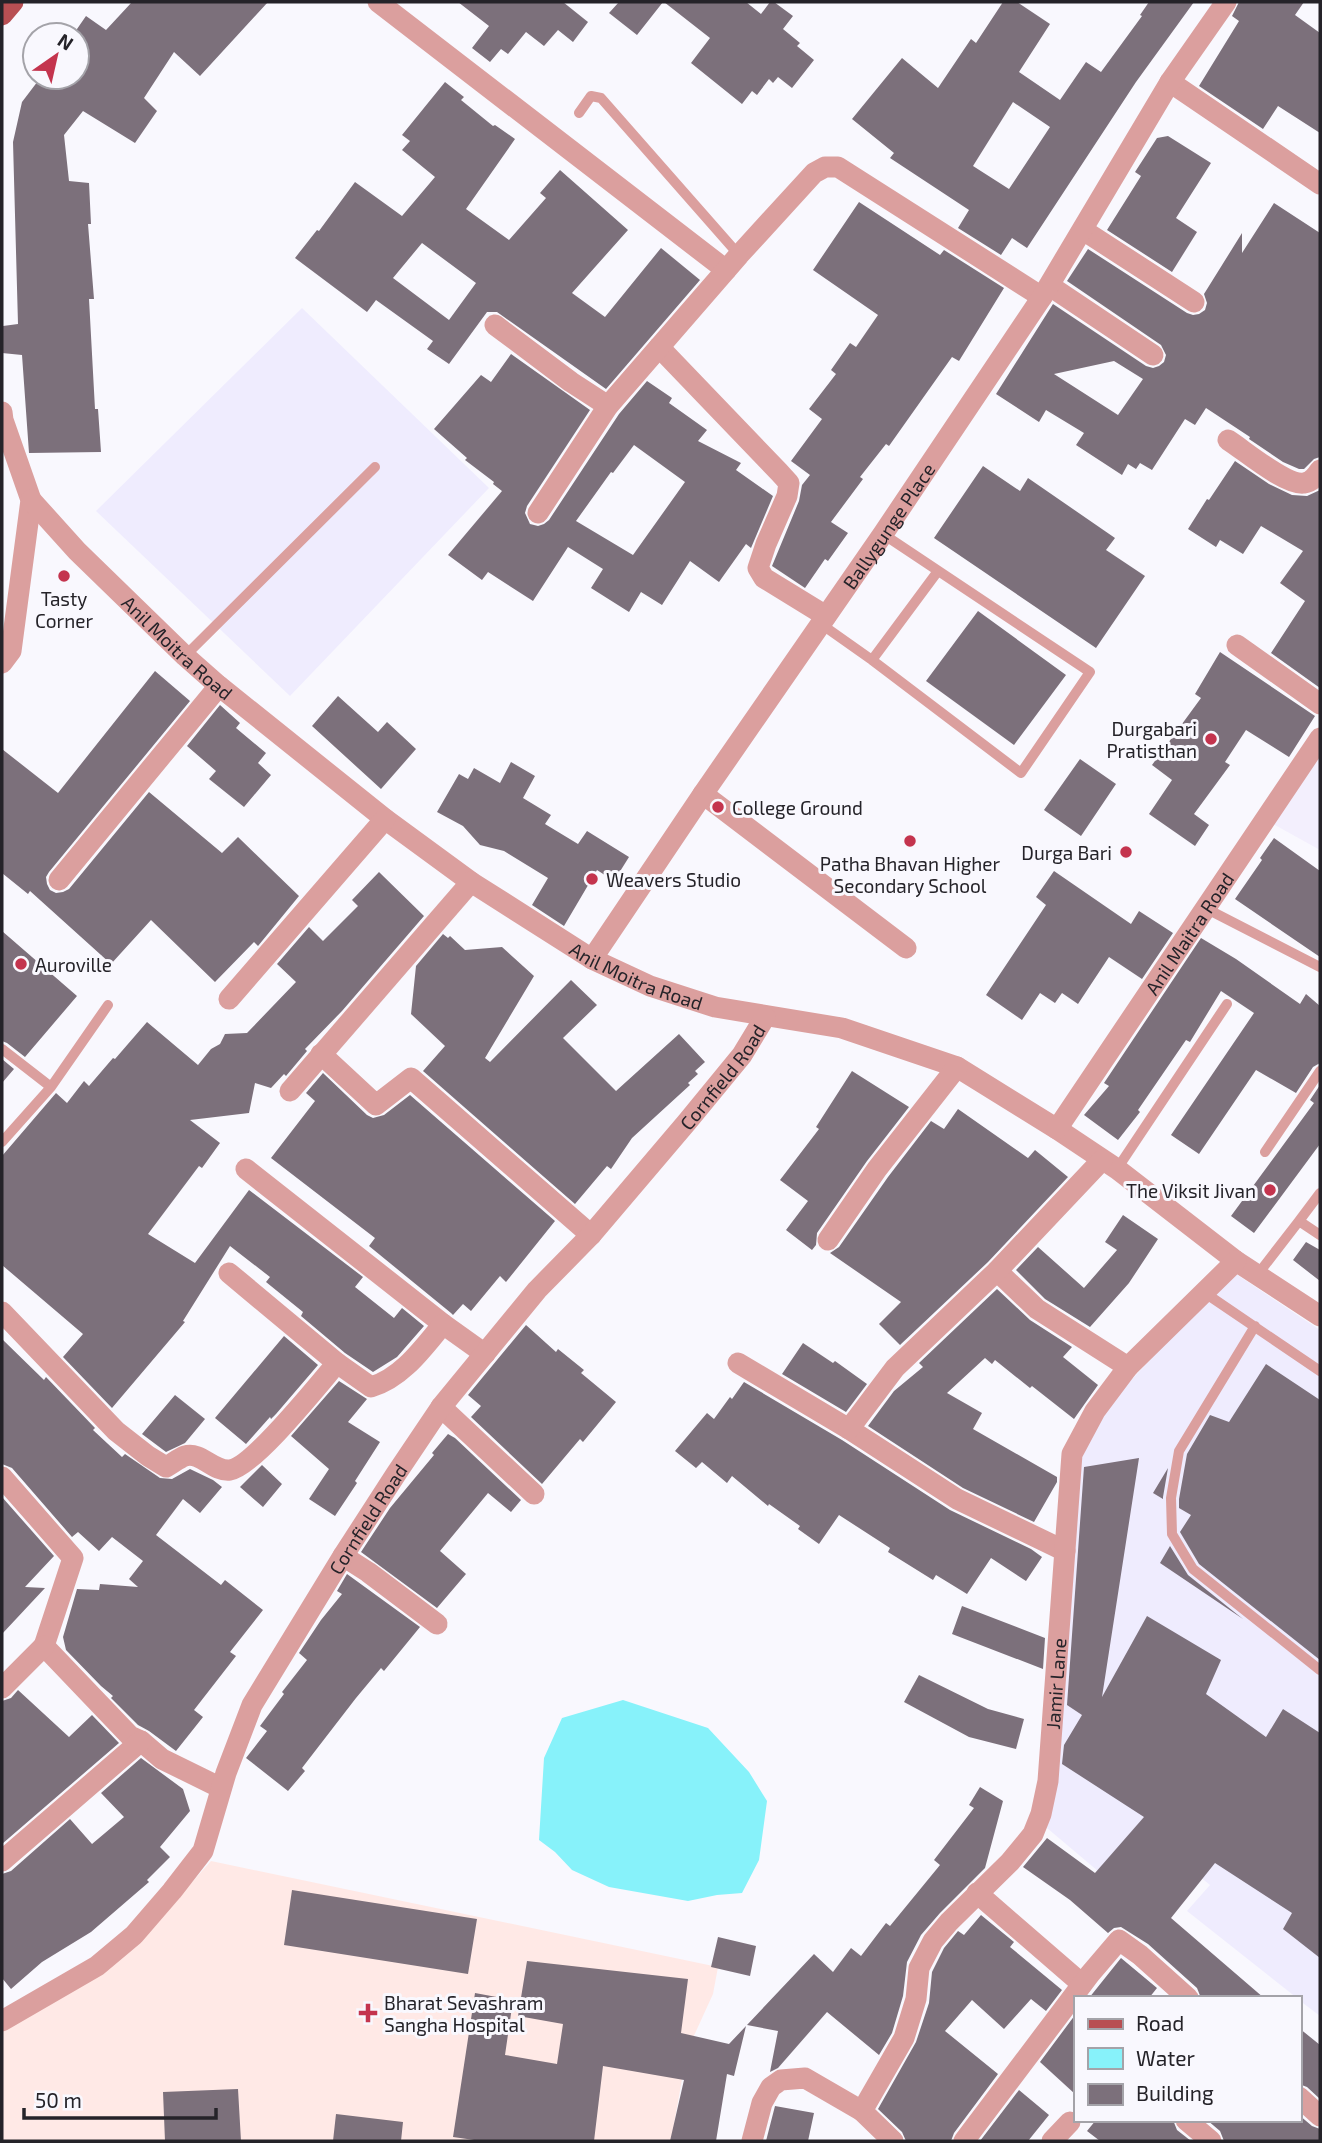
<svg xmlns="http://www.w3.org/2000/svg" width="1322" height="2143" viewBox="0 0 1322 2143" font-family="'Exo 2',sans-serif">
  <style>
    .built { fill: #f3effd }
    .industrial { fill: #efecfe }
    .medical { fill: #ffe9e6 }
    .water { fill: #87f2fa }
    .building { fill: #7c707b; fill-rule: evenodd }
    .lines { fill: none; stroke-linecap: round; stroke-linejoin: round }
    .service { stroke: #db9f9e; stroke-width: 10 }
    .minor { stroke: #db9f9e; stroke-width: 21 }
    .primary { stroke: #b84f53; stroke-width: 21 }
    .poi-dot { fill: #c4344e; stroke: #f9f8fe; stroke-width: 2.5 }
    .labels { text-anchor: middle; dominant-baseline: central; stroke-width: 6; stroke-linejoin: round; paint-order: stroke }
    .street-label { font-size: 19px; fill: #252329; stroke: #f9f8fe }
    .poi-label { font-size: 19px; fill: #252329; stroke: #f9f8fe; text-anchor: start }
  </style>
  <rect width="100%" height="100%" fill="#f9f8fe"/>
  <path class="built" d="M1320 746V850L1266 820Z"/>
  <path class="industrial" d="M302 308 489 488 290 696 96 511Z
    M1233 1272 1320 1330V2016L1299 2000V1998H1297L1187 1911 1210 1885 1145 1832 1105 1877 1047 1828 1078 1453 1102 1411Z"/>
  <path class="medical" d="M211 1861 718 1967 713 1994 687 2051 671 2141H2V2031L136 1945Z"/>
  <path class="water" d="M623 1700 708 1728 749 1772 767 1801 759 1860 742 1893 717 1895 688 1901 609 1887 572 1870 555 1852 539 1840 544 1758 562 1718Z"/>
  <path class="building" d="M132 2H268L200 76 174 52 144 98 157 111 135 143 83 111 64 135 69 181 89 183 91 224H88L94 299H89L95 409H98L101 452 29 453 22 355 2 353 3 326 18 324 13 142 22 102 41 77H77V29L86 16 106 30Z
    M458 2H563L588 22 573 42 558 30 544 46 526 32 508 54 501 49 490 62 472 48 489 26Z
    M619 2H663L637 35 609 13Z
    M664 2H746L761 14 770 2H774L793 16 783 29 800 43 797 46 814 60 792 88 778 77 773 83 769 79 757 95 752 91 742 104 691 63 710 38Z
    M1003 2H1017L1050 24 1019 72 1060 100 1086 62 1101 72 1142 16 1140 15 1149 2H1194L1136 82 1027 248 1012 238 1001 255 958 228 969 210 890 158 894 153 852 119 902 58 938 88 971 39 976 43ZM1013 102 1050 127 1009 189 973 166Z
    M1239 2H1304L1295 15 1320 33V133L1278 106 1263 129 1199 86 1239 21 1232 16Z
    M445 82 464 97 461 100 493 126 495 125 515 139 466 209 509 240 546 198 540 193 560 170 628 230 572 293 605 317 661 248 700 280 606 389 497 312H487L449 364 427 349 433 341 376 300 367 312 295 258 317 230 319 231 355 182 402 216 435 177 402 150 410 141 402 135ZM422 243 476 283 449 320 393 278Z
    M1168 136 1211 163 1176 218 1197 232 1172 272 1107 230 1141 176 1135 172 1157 138Z
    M859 202 940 255 944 250 1004 288 959 361 952 357 889 446 886 444 860 477 863 479 831 522 848 533 828 561 825 559 805 588 772 566 799 501 802 485 810 475 791 461 822 419 809 409 836 374 831 370 850 343 856 347 878 315 813 270Z
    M1274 203 1320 233V457L1314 459 1304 469H1299L1283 462 1249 439 1250 437 1206 408 1195 425 1185 419 1152 470 1140 463 1136 469 1128 464 1122 475 1076 445 1084 433 1046 410 1039 422 996 394 1053 304 1146 366 1153 368 1159 366 1164 362 1166 355 1161 345 1067 281 1088 249 1187 313 1193 315 1199 314 1205 310 1207 303 1204 294 1242 233V253ZM1114 361 1143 379 1118 415 1054 374Z
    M511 354 590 410 527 506 525 513 530 524 538 526 544 524 549 520 619 414 647 381 672 398 669 403 707 430 698 441 741 463 736 470 773 496 751 548 746 544 719 582 690 561 662 605 641 592 629 612 591 588 603 569 568 547 533 601 488 572 482 580 448 555 502 491 493 484 494 482 465 460 467 458 434 429 481 375 491 382ZM634 445 685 482 633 555 576 521 611 472 613 473Z
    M1235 461 1269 484 1292 495 1307 496 1320 490V688L1271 653 1305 601 1280 583 1303 551 1261 526 1243 554 1220 540 1216 547 1188 529 1207 499 1209 500Z
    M983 466 1020 491 1028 478 1115 538 1106 550 1145 576 1096 648 934 538Z
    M978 611 1066 675 1014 745 926 681Z
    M1220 652 1315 716 1289 757 1246 730 1225 762 1230 765 1194 814 1209 825 1195 846 1149 814 1172 780 1152 765 1201 698 1195 694Z
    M155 671 190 701 49 872 46 877 47 884 50 890 56 893 63 892 69 889 149 792 222 853 238 837 299 896 258 946 254 942 215 982 151 920 111 964 30 891 28 894 2 873V749L58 793Z
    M338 696 378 732 387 722 416 749 381 789 312 726Z
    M220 705 240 723 236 728 266 753 258 763 271 775 244 807 209 779 216 771 187 746Z
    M1080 759 1116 784 1081 836 1044 810Z
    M511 762 535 776 523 798 551 815 545 824 578 844 587 831 629 857 614 881 597 870 564 926 532 905 548 878 504 851 480 845 463 826 437 812 459 774 468 779 474 768 500 783Z
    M1274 838 1320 871V957L1235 899 1262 860 1260 858Z
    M1054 871 1131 924 1139 911 1173 933 1142 979 1109 957 1078 1004 1062 993 1055 1003 1040 993 1022 1020 986 995 1046 905 1036 897Z
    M379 872 424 916 342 1011 305 1049 307 1051 286 1076 284 1074 271 1088 255 1083 249 1113 190 1120 220 1143 202 1168 199 1166 148 1234 195 1263 249 1190 363 1277 355 1287 394 1318 402 1308 424 1326 397 1357 373 1372 345 1353 301 1316 303 1312 266 1282 270 1277 230 1246 183 1321 185 1322 112 1408 63 1357 83 1334 2 1265V1156L56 1093 67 1103 84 1081 89 1086 113 1058 115 1059 147 1022 198 1065 211 1049 220 1044 225 1034 247 1033 296 982 277 964 309 927 323 941 358 906 352 900Z
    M2 931 77 996 25 1057 7 1043 2 1041Z
    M443 934 448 938 450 936 465 950 502 947 534 976 485 1058 490 1062 571 980 597 1005 563 1038 616 1091 679 1034 705 1062 695 1071 698 1074 688 1083 690 1085 632 1138 611 1169 607 1166 575 1204 423 1071 445 1046 411 1014 416 966Z
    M1201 938 1236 959 1300 1004 1306 994 1320 1006V1063L1313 1067 1296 1093 1256 1070 1199 1154 1171 1135 1254 1013 1221 991 1190 1042 1186 1040 1138 1110 1140 1112 1118 1140 1084 1115 1109 1086 1104 1083Z
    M2 1059 14 1069 2 1083Z
    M852 1071 909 1107 867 1161 817 1233 816 1245 812 1250 786 1230 808 1201 780 1180 819 1129 816 1127Z
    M323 1073 367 1115 373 1118 384 1115 410 1095 555 1221 506 1282 500 1276 471 1311 463 1304 453 1315 451 1313 369 1246 375 1238 271 1158 315 1101 306 1093Z
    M1320 1085V1144L1254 1233 1231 1216 1314 1103 1310 1100Z
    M958 1109 1028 1158 1035 1150 1068 1177 988 1262 900 1345 879 1324 901 1302 830 1253 839 1247 888 1177 931 1121 944 1129Z
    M1123 1215 1158 1239 1129 1283 1090 1327 1045 1299 1016 1270 1038 1247 1084 1288 1117 1250 1105 1242Z
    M1306 1242 1320 1250V1281L1293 1260Z
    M997 1289 1030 1320 1072 1347 1063 1357 1098 1385 1074 1419 1032 1386 1030 1388 995 1360 992 1364 985 1358 947 1393 982 1413 973 1429 1057 1477V1482L1034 1522 963 1488 868 1426 894 1391 923 1367 919 1363Z
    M526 1325 556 1352 558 1349 584 1370 581 1373 616 1402 583 1442 580 1439 542 1484 471 1417 481 1406 468 1395Z
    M284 1336 318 1365 276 1414 271 1419 270 1417 246 1444 215 1418Z
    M2 1339 44 1380 46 1377 95 1428 93 1430 122 1457 125 1454 160 1478 172 1479 190 1469 213 1480 222 1487 200 1513 183 1499 156 1535 221 1585 225 1580 263 1610 230 1652 236 1656 194 1710 203 1717 176 1751 149 1731 138 1725 111 1698 113 1696 101 1686 66 1650 63 1637 77 1589 99 1590 100 1584 138 1587 129 1579 143 1561 112 1537 99 1551 78 1532 72 1537 12 1468 2 1464Z
    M803 1343 833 1363 835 1361 867 1384 846 1412 782 1374Z
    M1266 1364 1320 1400V1660L1199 1564 1180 1532 1191 1515 1179 1508V1499L1187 1454 1210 1415 1229 1422Z
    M339 1381 367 1399 348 1422 380 1442 355 1481 357 1483 335 1516 309 1499 329 1469 291 1436Z
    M744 1382 842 1440 950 1510 1031 1549 1042 1557 1026 1581 991 1558 967 1594 936 1575 933 1580 888 1552 890 1548 839 1515 819 1544 798 1529 800 1526 769 1504 768 1506 732 1476 727 1483 702 1462 696 1468 675 1451 707 1413 714 1419 730 1397 732 1399Z
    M175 1395 205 1419 185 1443 166 1452 142 1434Z
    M448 1434 455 1438 521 1500 511 1512 488 1493 440 1551 466 1574 437 1608 361 1552 390 1508 434 1455 432 1453Z
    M1139 1458 1102 1697 1147 1616 1221 1660 1206 1694 1266 1737 1283 1709 1320 1733V1958L1283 1929 1292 1913 1215 1863 1171 1918 1264 1998H1201L1197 1988 1148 1944 1121 1927 1114 1928 1108 1933 1070 1900 1023 1867 1047 1838 1095 1873 1144 1817 1062 1764 1064 1745 1082 1715 1067 1705 1084 1467Z
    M262 1465 282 1484 263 1507 240 1487Z
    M1168 1468 1163 1497V1499L1153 1493Z
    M2 1497 54 1556 25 1587 45 1588 2 1634Z
    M1170 1546 1188 1575 1243 1619 1160 1563Z
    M347 1574 420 1627 384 1671 381 1668 356 1698 302 1768 305 1771 288 1791 246 1758 267 1731 260 1726 284 1694 282 1692 307 1660 299 1653 321 1620 342 1594 337 1591Z
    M962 1606 1045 1638 1043 1669 952 1634Z
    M919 1675 988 1709 1024 1719 1016 1749 969 1737 904 1702Z
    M18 1690 69 1737 92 1715 119 1743 2 1844V1701L11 1698Z
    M141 1758 183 1789 190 1811 160 1847 170 1857 147 1880 149 1882 91 1932 42 1962 11 1989 2 1978V1874L11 1871 70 1819 92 1844 124 1817 101 1793Z
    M980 1787 1003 1801 985 1868 940 1913 921 1935 907 1962 903 1996 892 2033 879 2055 827 2012 778 2068 770 2072 778 2031 747 2025 814 1954 833 1972 851 1948 861 1956 886 1923 890 1926 940 1865 934 1860 974 1808 969 1805Z
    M292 1890 477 1919 468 1974 284 1945Z
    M981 1915 1014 1942 1010 1947 1062 1990 1046 2011 1031 1999 1004 2029 972 2000 945 2031 998 2074 954 2133 951 2141H906L902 2132 878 2109 916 2042 929 2003 932 1972 944 1948 958 1931 964 1935Z
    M718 1937 756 1946 750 1976 711 1967Z
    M1121 1958 1157 1988 1149 1998H1089Z
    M527 1961 688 1979 681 2033 729 2044 746 2026 734 2076 727 2074 716 2141H670L684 2080 603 2066 594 2141H481L453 2137 475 1993 513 2000 505 2055 557 2064 563 2024 518 2016Z
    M1075 2015V2094L1040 2062Z
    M1299 2028 1320 2045V2099L1307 2087 1299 2084Z
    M238 2089 241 2141H165L163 2092Z
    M1019 2090 1049 2115 1028 2141H980Z
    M775 2106 814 2113 808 2141H766Z
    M336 2114 403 2122 401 2141H333Z
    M1299 2115 1312 2126 1320 2129V2141H1224L1220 2131 1207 2120H1299Z
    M1096 2120H1173L1177 2130 1191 2141H1100L1087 2131Z"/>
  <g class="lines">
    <path class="service" d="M579 113 591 96 601 98 739 255
      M821 624 872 660 1021 773 1090 672 883 534
      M185 656 375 467
      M872 660 938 571
      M1207 909 1320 967
      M2 1049 51 1087
      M2 1142 51 1087 108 1005
      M1265 1152 1320 1071
      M1117 1169 1227 1004
      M1299 1221 1320 1193
      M1258 1274 1299 1221 1320 1235
      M1205 1293 1320 1371
      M1255 1326 1179 1451 1171 1498 1172 1534 1193 1569 1320 1670"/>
    <g class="minor">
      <path d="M378 2 726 270"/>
      <path d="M1170 82 1320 184"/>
      <path d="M1083 230 1194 302"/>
      <path d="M1050 286 1153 355"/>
      <path d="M495 325 571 382 608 406"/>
      <path d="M659 347 779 472 789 483 787 496 766 544 758 568 764 578 826 616"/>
      <path d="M2 412 3 420 31 500 11 651 2 663"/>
      <path d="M1228 440C1244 450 1286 486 1304 483 1312 482 1316 476 1320 470"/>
      <path id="s1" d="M31 500 77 551 185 656 219 686 385 819 471 882 592 959 650 986 715 1007 842 1028 957 1067 1057 1129 1117 1169 1236 1261 1320 1316"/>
      <path d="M538 513 608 406 739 255 814 173 825 167H838L1042 297"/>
      <path d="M1237 645 1320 704"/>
      <path d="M703 794 906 948"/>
      <path d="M59 880 219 686"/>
      <path id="s2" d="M592 959 703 794 883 534 1042 297 1170 82 1226 2"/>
      <path d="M229 999 385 819"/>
      <path d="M321 1054 376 1105 411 1078 591 1235"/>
      <path d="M290 1091 471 882"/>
      <path id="s3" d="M1057 1129 1320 738"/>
      <path d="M246 1169 443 1324"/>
      <path d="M828 1240 877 1169 957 1067"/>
      <path d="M997 1271 1037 1309 1128 1367"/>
      <path d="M229 1273 337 1363 371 1387C402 1378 423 1348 443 1324L485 1354"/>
      <path d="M2 1312 116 1431 148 1456 166 1467C172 1464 179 1458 185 1456 201 1451 213 1472 230 1470 253 1467 319 1384 337 1363"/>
      <path d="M738 1363 849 1429 957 1499 1065 1551"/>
      <path d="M441 1407 534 1494"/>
      <path d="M849 1429 895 1368 997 1271 1102 1160"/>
      <path d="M2 1477 73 1558 44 1646 130 1736 141 1741 162 1759 221 1788"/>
      <path d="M343 1556 368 1572 437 1624"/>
      <path d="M2 1688 44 1646"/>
      <path d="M2 1861 141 1741"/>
      <path d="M977 1893 1082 1984"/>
      <path id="s4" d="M2 2021 97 1966 134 1935 172 1891 203 1851 226 1773 252 1705 343 1556 396 1474 441 1407 537 1290 591 1235 687 1122 742 1055 765 1017"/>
      <path d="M1299 2097 1320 2116"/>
      <path d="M862 2111 893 2141"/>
      <path d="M1186 2120 1211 2141"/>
      <path id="s5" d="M752 2141 762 2103 771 2087 781 2080 805 2078 862 2111 904 2038 916 1999 919 1968 933 1941 949 1922 1010 1862 1033 1834 1041 1814 1048 1781 1072 1454 1095 1411 1128 1367 1236 1261"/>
      <path d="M964 2141 1090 1974 1119 1940 1140 1955 1188 1998"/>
      <path d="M1052 2141 1070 2122"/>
    </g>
    <path class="primary" d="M2 15 13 2"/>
  </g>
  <g class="poi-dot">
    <circle cx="64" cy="576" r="7"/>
    <circle cx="1211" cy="739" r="7"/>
    <circle cx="718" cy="807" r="7"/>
    <circle cx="910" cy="841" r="7"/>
    <circle cx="1126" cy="852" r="7"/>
    <circle cx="592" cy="879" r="7"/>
    <circle cx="21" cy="964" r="7"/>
    <circle cx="1270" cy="1190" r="7"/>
    <path d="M364.5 2002.5h7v7h7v7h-7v7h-7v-7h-7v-7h7z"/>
  </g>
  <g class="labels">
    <g class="street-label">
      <text stroke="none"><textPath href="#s2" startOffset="525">Ballygunge Place</textPath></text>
      <text stroke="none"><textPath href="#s1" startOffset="208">Anil Moitra Road</textPath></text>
      <text stroke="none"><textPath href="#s3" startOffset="236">Anil Maitra Road</textPath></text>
      <text stroke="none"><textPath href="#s1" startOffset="775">Anil Moitra Road</textPath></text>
      <text stroke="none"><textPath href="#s4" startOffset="1208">Cornfield Road</textPath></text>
      <text stroke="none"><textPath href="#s4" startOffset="640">Cornfield Road</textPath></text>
      <text stroke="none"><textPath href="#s5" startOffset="646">Jamir Lane</textPath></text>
    </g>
    <g class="poi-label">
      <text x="64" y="598" text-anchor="middle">Tasty<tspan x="64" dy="22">Corner</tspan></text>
      <text x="1197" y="728" text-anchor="end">Durgabari<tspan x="1197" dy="22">Pratisthan</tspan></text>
      <text x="732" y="807">College Ground</text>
      <text x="1112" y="852" text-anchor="end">Durga Bari</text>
      <text x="910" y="863" text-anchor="middle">Patha Bhavan Higher<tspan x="910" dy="22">Secondary School</tspan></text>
      <text x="606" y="879">Weavers Studio</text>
      <text x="35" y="964">Auroville</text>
      <text x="1256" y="1190" text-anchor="end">The Viksit Jivan</text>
      <text x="384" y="2002">Bharat Sevashram<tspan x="384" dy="22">Sangha Hospital</tspan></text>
    </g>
  </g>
  <rect width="1322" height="2143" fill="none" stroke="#252329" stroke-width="7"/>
  <rect x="1074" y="1996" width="228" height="126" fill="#f9f8fe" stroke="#a4a3a9" stroke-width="2"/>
  <rect x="1088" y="2019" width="35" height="10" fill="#b84f53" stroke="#a4a3a9" stroke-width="2"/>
  <text x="1136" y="2031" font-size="21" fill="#252329">Road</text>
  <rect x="1088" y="2048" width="35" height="21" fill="#87f2fa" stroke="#a4a3a9" stroke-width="2"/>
  <text x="1136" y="2066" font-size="21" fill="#252329">Water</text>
  <rect x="1088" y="2084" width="35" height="21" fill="#7c707b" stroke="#a4a3a9" stroke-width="2"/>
  <text x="1136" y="2101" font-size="21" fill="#252329">Building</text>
  <g transform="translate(56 56) rotate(34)"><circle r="33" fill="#f9f8fe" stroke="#a4a3a9" stroke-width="2"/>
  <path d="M0-5L12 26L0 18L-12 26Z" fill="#c4344e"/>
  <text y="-10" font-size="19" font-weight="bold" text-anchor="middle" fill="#252329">N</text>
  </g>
  <path d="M24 2108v10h192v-10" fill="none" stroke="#252329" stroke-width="3.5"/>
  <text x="35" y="2108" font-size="21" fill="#252329" stroke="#f9f8fe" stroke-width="5" paint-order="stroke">50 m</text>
</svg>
